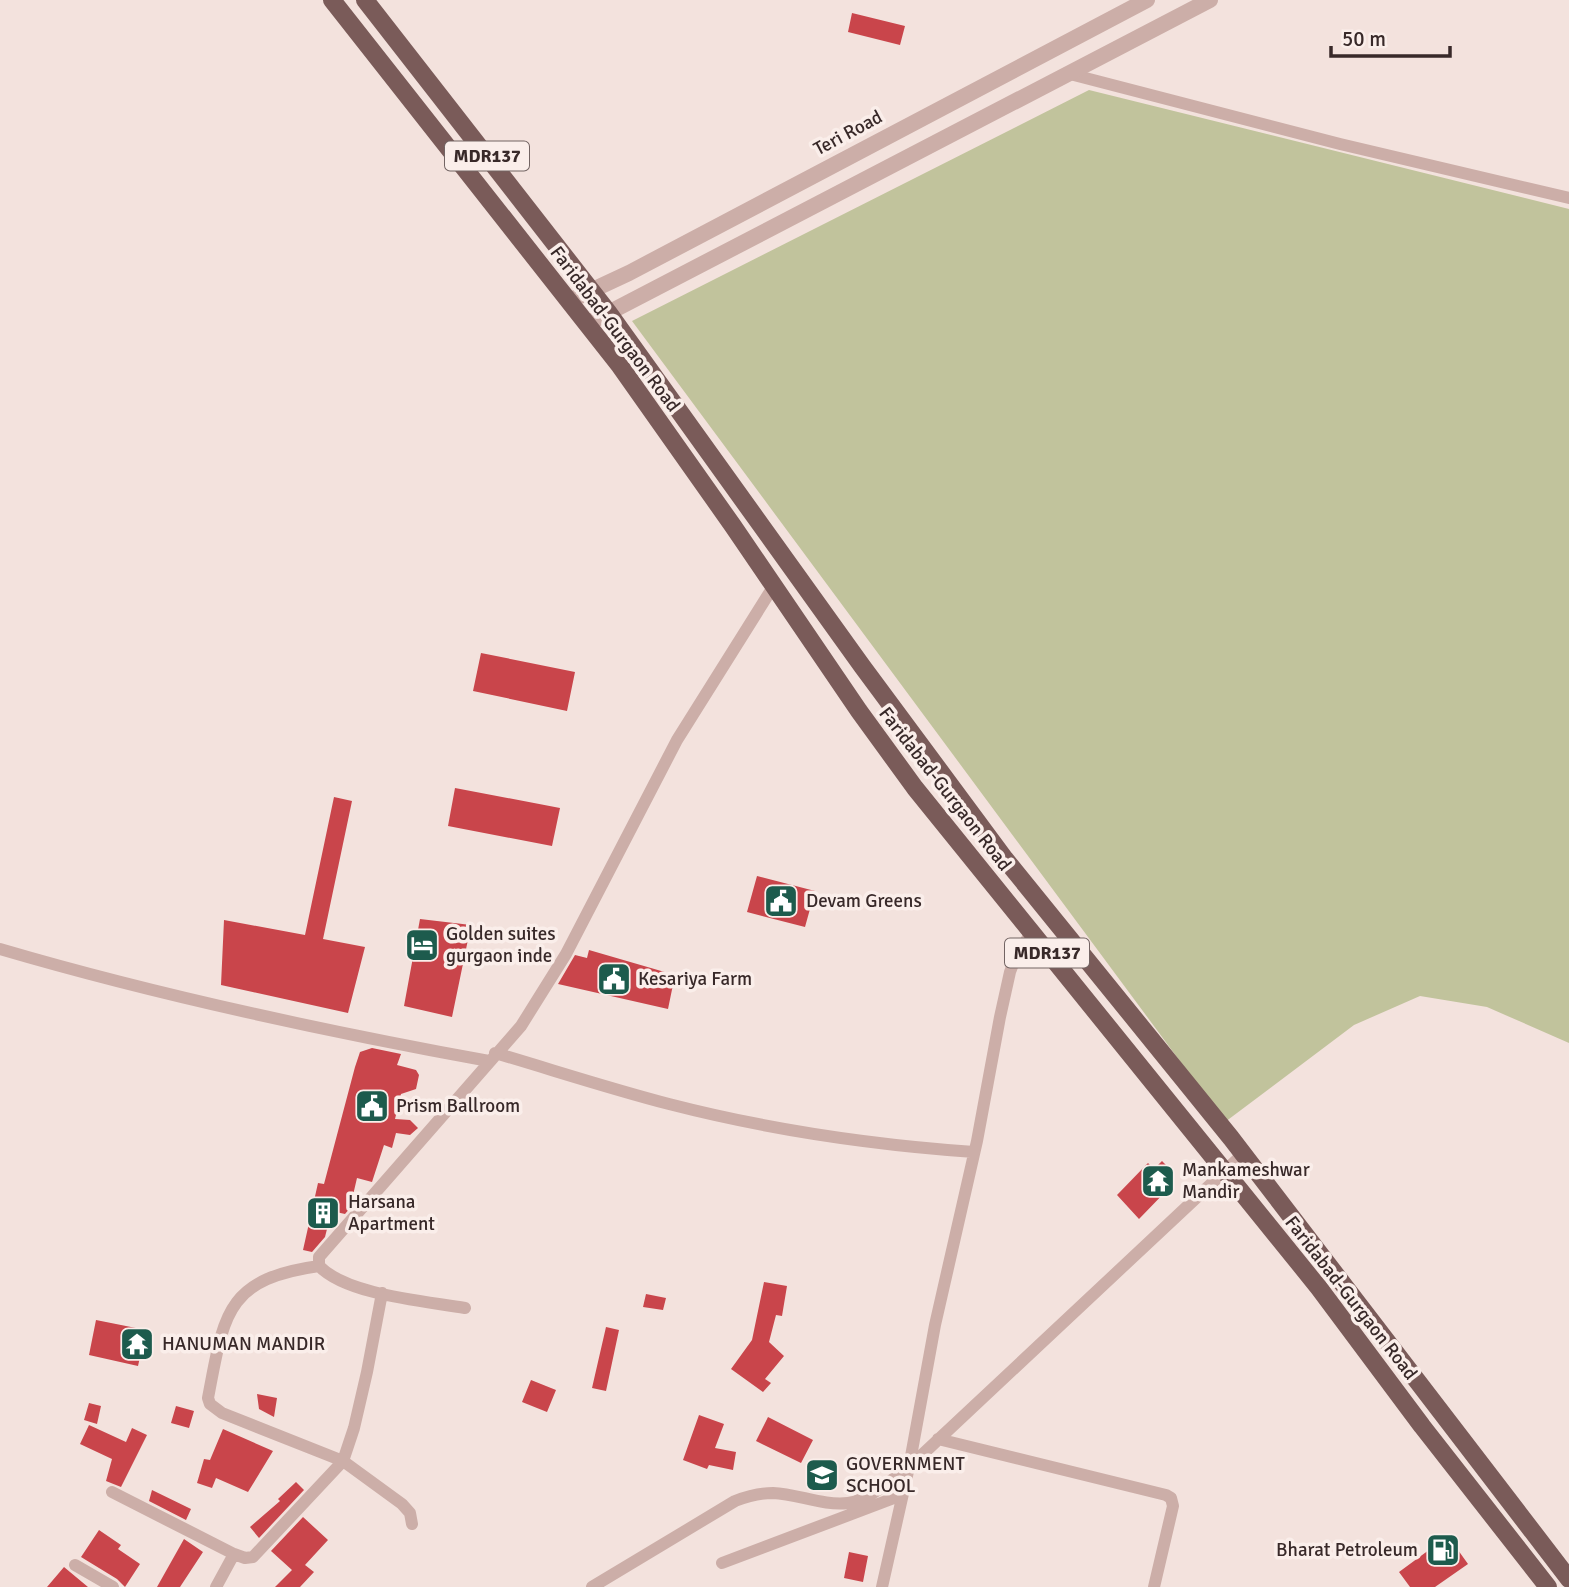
<svg xmlns="http://www.w3.org/2000/svg" width="1569" height="1587" viewBox="0 0 1569 1587" font-family="Signika,sans-serif">
  <style>
    .green { fill: #c1c39c }
    .building { fill: #c9454b }
    .lines { fill: none; stroke-linecap: round; stroke-linejoin: round }
    .minor { stroke: #ccaea8; stroke-width: 12 }
    .tertiary { stroke: #ccaea8; stroke-width: 16 }
    .primary { stroke: #7a5b59; stroke-width: 18 }
    .labels { text-anchor: middle; dominant-baseline: central; stroke-width: 7; stroke-linejoin: round; paint-order: stroke }
    .shield { fill: #faeeea; stroke: #726463; stroke-width: 2 }
    .shield-label { font-size: 18px; font-weight: bold; fill: #382929 }
    .street-label { font-size: 19px; fill: #382929; stroke: #faeeea }
    .poi-label { font-size: 19px; fill: #382929; stroke: #faeeea; text-anchor: start }
  </style>
  <rect width="100%" height="100%" fill="#f3e2dd"/>
  <path class="green" d="M1089 90 1569 209V1043L1487 1007 1420 996 1354 1025 1225 1122 632 321Z"/>
  <path class="building" d="M852 13 905 26 900 45 848 32Z
    M481 653 575 672 567 711 473 691Z
    M455 788 560 808 552 846 448 826Z
    M334 797 352 801 323 939 365 947 348 1013 221 985 224 920 305 935Z
    M757 876 815 891 805 927 747 912Z
    M420 919 471 925 452 1017 404 1006Z
    M589 950 675 975 668 1009 558 984 575 955 587 958Z
    M372 1048 401 1054 397 1065 416 1070 419 1075 416 1089 401 1094 395 1119 410 1120 418 1128 410 1135 396 1133 392 1148 384 1145 372 1182 357 1178 350 1208 345 1214 336 1212 335 1218 330 1217 325 1237 312 1252 303 1250 318 1183 324 1184 355 1067 360 1052Z
    M1162 1161 1174 1173 1167 1181 1171 1186 1139 1219 1117 1195 1148 1163 1154 1169Z
    M764 1282 787 1286 782 1316 776 1315 769 1342 784 1356 765 1379 771 1383 763 1392 731 1369 752 1340Z
    M646 1294 666 1298 663 1310 643 1307Z
    M96 1320 146 1330 138 1366 89 1355Z
    M606 1327 619 1330 606 1391 592 1388Z
    M531 1380 556 1390 547 1412 522 1402Z
    M257 1394 277 1398 274 1417 259 1409Z
    M89 1403 101 1406 97 1424 84 1420Z
    M176 1406 194 1411 189 1428 171 1423Z
    M699 1415 724 1424 715 1448 736 1452 733 1470 709 1465 707 1469 683 1460Z
    M768 1417 813 1440 801 1463 756 1441Z
    M89 1425 126 1442 132 1428 147 1435 121 1487 106 1481 112 1459 80 1444Z
    M223 1429 273 1451 248 1492 216 1478 212 1488 197 1483 204 1459 210 1460Z
    M296 1482 304 1490 259 1538 250 1527 280 1501 278 1499Z
    M152 1490 191 1509 186 1520 149 1501Z
    M303 1517 328 1540 305 1565 314 1572 300 1587H275L292 1570 271 1551Z
    M99 1530 121 1545 118 1549 140 1564 125 1587 117 1579 81 1557Z
    M1448 1536 1468 1564 1435 1587H1410L1399 1572Z
    M184 1539 203 1552 180 1587H157Z
    M849 1552 868 1556 863 1582 844 1578Z
    M64 1567 88 1587H47Z"/>
  <g class="lines">
    <path class="minor" d="M1070 74 1340 144 1569 198
      M0 949C160 996 324 1031 489 1061
      M495 1053C553 1070 611 1089 669 1104 766 1129 875 1145 974 1152
      M319 1266C225 1279 224 1315 208 1398L210 1404 222 1413 343 1461 402 1504 410 1513 412 1524
      M465 1308C425 1301 347 1295 319 1266V1257L521 1026 566 954 677 740 773 587
      M938 1439 1166 1495 1171 1498 1173 1506 1154 1587
      M112 1492 234 1554
      M722 1563 902 1495
      M75 1565 113 1587
      M216 1587 234 1554 245 1558 253 1557 343 1461 354 1428 367 1372 382 1293
      M592 1587 735 1501C748 1496 759 1493 773 1493 798 1494 823 1506 848 1503 870 1500 892 1479 909 1467L1242 1155
      M882 1587 909 1467 935 1325 977 1141 1000 1017 1010 972 1016 956 1031 933"/>
    <path class="tertiary" d="M569 301 629 273 1147 0
      M587 324 1210 0"/>
    <path class="primary" d="M332 0 620 366 733 526 859 711 915 788 1319 1288 1422 1426 1548 1587
      M365 0 608 312 862 666 1005 859 1231 1138 1569 1579"/>
  </g>
  <defs>
    <g id="civic-square" transform="scale(1.75)"><rect x="-9" y="-9" width="18" height="18" rx="4" fill="#1d5b4d" stroke="#faeeea"/><path d="M-.6-6.5H3V-4.5H.6V-3L4-1V1h2V6H-6V1h2V-1L-.6-3ZM-1.2 2.5V6h2.4V2.5Z" fill="#fff"/></g>
    <g id="hotel-square" transform="scale(1.75)"><rect x="-9" y="-9" width="18" height="18" rx="4" fill="#1d5b4d" stroke="#faeeea"/><path d="M-6-4.5h1.5V1H6V5H4.5V3h-9V5H-6ZM-4 0a1.8 1.8 0 1 1 3.6 0ZM.5 0V-2.5h3Q6-2.5 6 0Z" fill="#fff"/></g>
    <g id="temple-square" transform="scale(1.75)"><rect x="-9" y="-9" width="18" height="18" rx="4" fill="#1d5b4d" stroke="#faeeea"/><path d="M0-6L5-2H3V0L6.5 2.5H4V6H1.5V3h-3V6H-4V2.5H-6.5L-3 0V-2H-5Z" fill="#fff"/></g>
    <g id="building-square" transform="scale(1.75)"><rect x="-9" y="-9" width="18" height="18" rx="4" fill="#1d5b4d" stroke="#faeeea"/><path d="M-4-6H4V6H1V3H-1V6H-4ZM-2.5-4.3h1.7v1.8h-1.7ZM.8-4.3h1.7v1.8H.8ZM-2.5-1h1.7V.8h-1.7ZM.8-1h1.7V.8H.8Z" fill="#fff"/></g>
    <g id="school-square" transform="scale(1.75)"><rect x="-9" y="-9" width="18" height="18" rx="4" fill="#1d5b4d" stroke="#faeeea"/><path d="M0-5L7-2L0 1L-7-2ZM-4 1L0 2.5L4 1V4Q0 6-4 4Z" fill="#fff"/></g>
    <g id="fuel-square" transform="scale(1.75)"><rect x="-9" y="-9" width="18" height="18" rx="4" fill="#1d5b4d" stroke="#faeeea"/><path d="M-5.5-6h7V0h2V4h1.3V-2.5L3-4.5l.8-.8L6-3V5H2.5V1h-1V6h-7ZM-4.2-4.7v3.2H.2V-4.7Z" fill="#fff"/></g>
  </defs>
  <g fill-rule="evenodd">
    <use href="#civic-square" x="781" y="901"/>
    <use href="#hotel-square" x="422" y="945"/>
    <use href="#civic-square" x="614" y="979"/>
    <use href="#civic-square" x="372" y="1106"/>
    <use href="#temple-square" x="1158" y="1181"/>
    <use href="#building-square" x="323" y="1213"/>
    <use href="#temple-square" x="137" y="1344"/>
    <use href="#school-square" x="822" y="1475"/>
    <use href="#fuel-square" x="1443" y="1550"/>
  </g>
  <g class="labels">
    <g class="shield">
      <rect x="445" y="141.5" width="84" height="29" rx="5"/>
      <rect x="1005" y="938.5" width="84" height="29" rx="5"/>
    </g>
    <g class="shield-label">
      <text x="487" y="156">MDR137</text>
      <text x="1047" y="953">MDR137</text>
    </g>
    <g class="street-label">
      <text transform="translate(848 133) rotate(-28)">Teri Road</text>
      <text transform="translate(615 329) rotate(53)">Faridabad-Gurgaon Road</text>
      <text transform="translate(945 789) rotate(52)">Faridabad-Gurgaon Road</text>
      <text transform="translate(1351 1298) rotate(52)">Faridabad-Gurgaon Road</text>
    </g>
    <g class="poi-label">
      <text x="806" y="901">Devam Greens</text>
      <text x="446" y="934">Golden suites<tspan x="446" dy="22">gurgaon inde</tspan></text>
      <text x="638" y="979">Kesariya Farm</text>
      <text x="396" y="1106">Prism Ballroom</text>
      <text x="1182" y="1170">Mankameshwar<tspan x="1182" dy="22">Mandir</tspan></text>
      <text x="348" y="1202">Harsana<tspan x="348" dy="22">Apartment</tspan></text>
      <text x="162" y="1344">HANUMAN MANDIR</text>
      <text x="846" y="1464">GOVERNMENT<tspan x="846" dy="22">SCHOOL</tspan></text>
      <text x="1418" y="1550" text-anchor="end">Bharat Petroleum</text>
    </g>
  </g>
  <path d="M1331 46v10h119v-10" fill="none" stroke="#382929" stroke-width="3.5"/>
  <text x="1342" y="46" font-size="21" fill="#382929" stroke="#faeeea" stroke-width="5" paint-order="stroke">50 m</text>
</svg>
